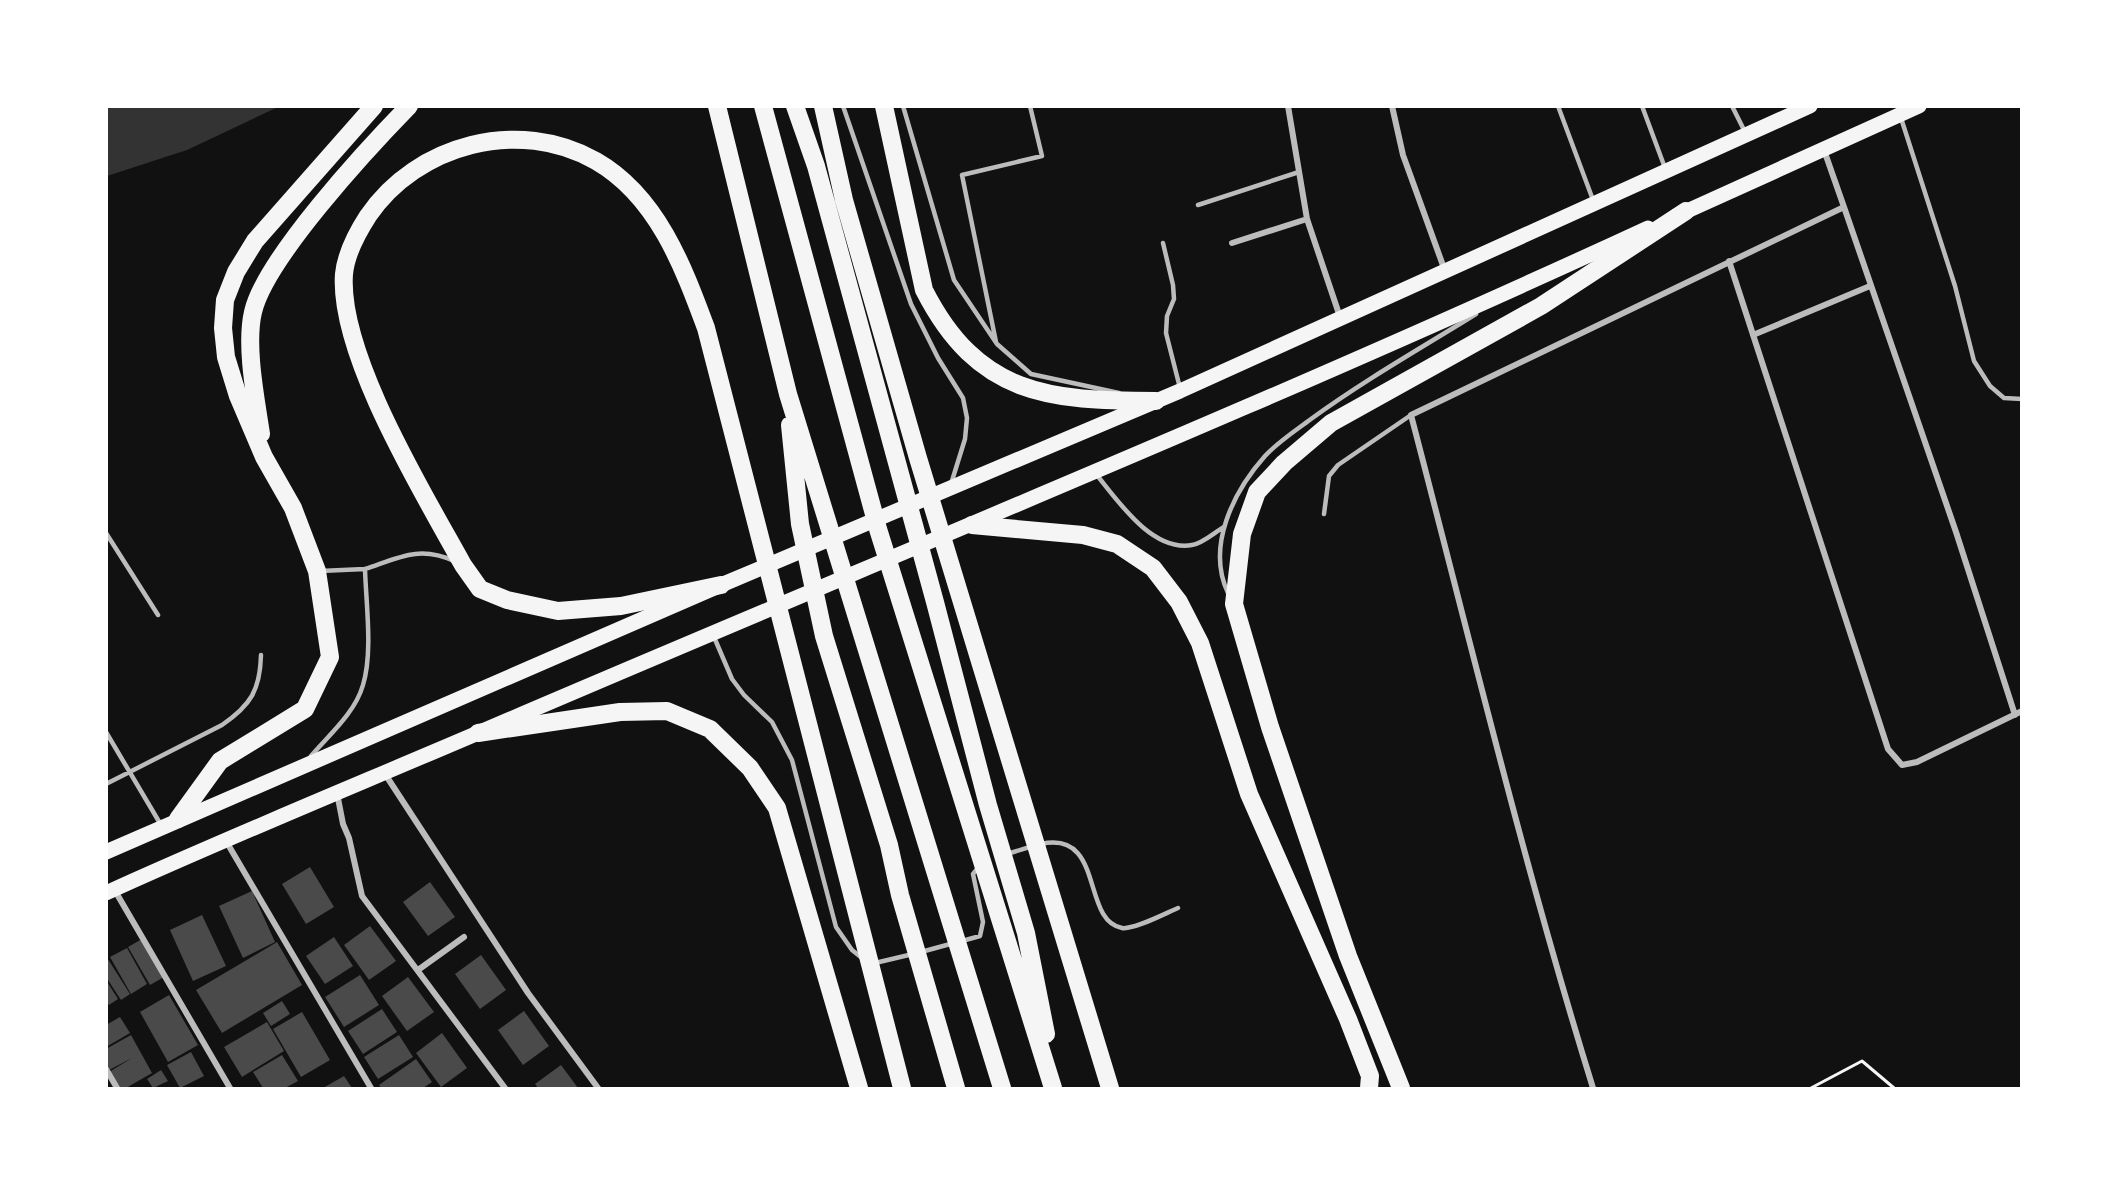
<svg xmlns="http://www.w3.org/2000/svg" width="2128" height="1195" viewBox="0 0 2128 1195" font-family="'Roboto Serif',serif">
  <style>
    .water { fill: #333 }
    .building { fill: #4a4a4a }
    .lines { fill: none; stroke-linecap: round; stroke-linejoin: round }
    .path { stroke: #f5f5f5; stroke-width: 3 }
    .service { stroke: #bcbcbc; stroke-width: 4.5 }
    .minor { stroke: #bcbcbc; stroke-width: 6 }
    .primary { stroke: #f5f5f5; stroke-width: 15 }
    .motorway { stroke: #f5f5f5; stroke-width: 18 }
  </style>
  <rect width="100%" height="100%" fill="#111"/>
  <path class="water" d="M106 107 107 106 278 107 187 150 107 176Z"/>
  <path class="building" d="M310 867 334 907 306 924 282 884Z
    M430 882 455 917 428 936 403 902Z
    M252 891 275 942 243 958 219 906Z
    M202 915 226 966 193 981 170 930Z
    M370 926 396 961 369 980 344 945Z
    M334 937 353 966 325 984 306 956Z
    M142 939 164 977 150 985 128 947Z
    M277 942 302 985 222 1033 196 990Z
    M127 948 147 984 131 994 110 957Z
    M481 955 506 990 480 1009 455 974Z
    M106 956 130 994 121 1000 106 977Z
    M360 975 379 1005 344 1027 325 997Z
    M408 977 434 1012 407 1031 382 996Z
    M106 980 118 999 109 1005 106 1001Z
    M169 995 198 1045 168 1062 140 1012Z
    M282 1001 290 1014 271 1026 263 1013Z
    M382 1009 397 1032 363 1054 348 1031Z
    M524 1011 549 1046 523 1065 498 1030Z
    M302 1012 330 1060 301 1077 273 1029Z
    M120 1017 130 1033 106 1047V1025Z
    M267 1022 284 1051 242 1077 224 1047Z
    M442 1033 467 1068 441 1087 416 1053Z
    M131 1035 152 1073 126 1088H119L109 1072 132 1058 109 1070 106 1065V1049Z
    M399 1035 413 1057 378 1079 364 1057Z
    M191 1052 204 1076 180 1088 167 1065Z
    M282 1055 298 1081 285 1088H263L253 1072Z
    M416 1059 432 1082 423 1088H381L379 1085Z
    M561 1065 578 1088H538L535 1084Z
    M161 1070 168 1081 153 1088 147 1079Z
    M344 1076 352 1088H323Z"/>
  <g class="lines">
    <path class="path" d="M1811 1088 1862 1061 1894 1088"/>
    <path class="service" d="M843 106 911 304 938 358 963 398 967 418 965 439 951 484
      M903 106 954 280 997 344 1031 374 1119 393
      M1558 106 1593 200
      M1642 106 1665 168
      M1732 106 1745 132
      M1901 118 1955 286 1974 361 1990 386 2004 398 2022 399
      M1198 205 1299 172
      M1163 243 1173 285 1174 299 1167 316 1166 333 1180 388
      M996 342 962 175 1042 156 1030 106
      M1096 474C1118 501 1152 552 1192 545 1202 544 1215 532 1224 527
      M1324 514 1329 476 1338 465 1411 415
      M106 533 158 615
      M365 569C398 558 419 545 454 561
      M1228 593C1206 547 1233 492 1265 456 1278 442 1295 431 1311 419 1363 381 1421 348 1476 314
      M714 637 732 679 744 695 772 722 792 760 836 927 852 950 862 958
      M106 732 161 825
      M311 756C329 735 355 713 363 685 373 652 366 604 365 569L320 571
      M106 784 222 725C251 705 260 690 261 655
      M1041 844C1105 830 1081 921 1122 928 1134 930 1166 913 1178 908
      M1007 854 1033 846
      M962 941 980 936 983 922 973 874 978 868
      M921 952 954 943
      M875 963 913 954"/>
    <path class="minor" d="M1288 106 1307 219 1340 317
      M1392 106 1403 155 1445 271
      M1844 207 1956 532 2015 715
      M1232 243 1307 219
      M1729 261 1888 749 1902 765 1917 762 2022 711
      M1753 335 1870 286
      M385 774 528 993 598 1088
      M337 793 343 824 349 838 362 896 505 1088
      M226 841 371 1088
      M114 889 230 1088
      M418 970 464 937
      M106 1069 117 1088
      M1593 1088C1524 866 1470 640 1411 415L1844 207 1824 150"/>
    <path class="primary" d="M1676 216 1919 106
      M106 852 721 585 1180 391 1810 106
      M106 893C229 837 354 786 478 733 869 565 1263 406 1648 228"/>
    <path class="motorway" d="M717 106 788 394 1002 1088
      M763 106 878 529 1053 1088
      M795 106 816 166 935 602 988 805 1026 933 1046 1034
      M823 106 844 200 918 458 1110 1088
      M884 106 924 290C978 396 1049 401 1156 401
      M790 425 800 524 824 636 889 845 900 895 956 1088
      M261 434C256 400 245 346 253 312 265 259 368 148 409 106
      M972 525 1083 535 1117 544 1153 568 1179 602 1200 643 1249 794 1348 1019 1370 1076 1369 1088
      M721 585 621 606 558 611 507 600 480 589 463 565C424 494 338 354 344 274 346 253 357 233 368 216 417 144 519 117 596 161 657 196 683 266 706 328L902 1088
      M478 733 620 712 667 711 710 729 750 768 777 808 859 1088
      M178 819 220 761 305 709 330 657 317 571 293 508 264 457 238 396 226 357 223 328 225 300 236 272 255 241 374 106
      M1401 1088 1348 956 1270 727 1234 604 1242 534 1257 492 1284 463 1331 423 1541 306 1686 211"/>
  </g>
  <rect width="2128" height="1195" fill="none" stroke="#ffffff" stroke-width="216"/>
</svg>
